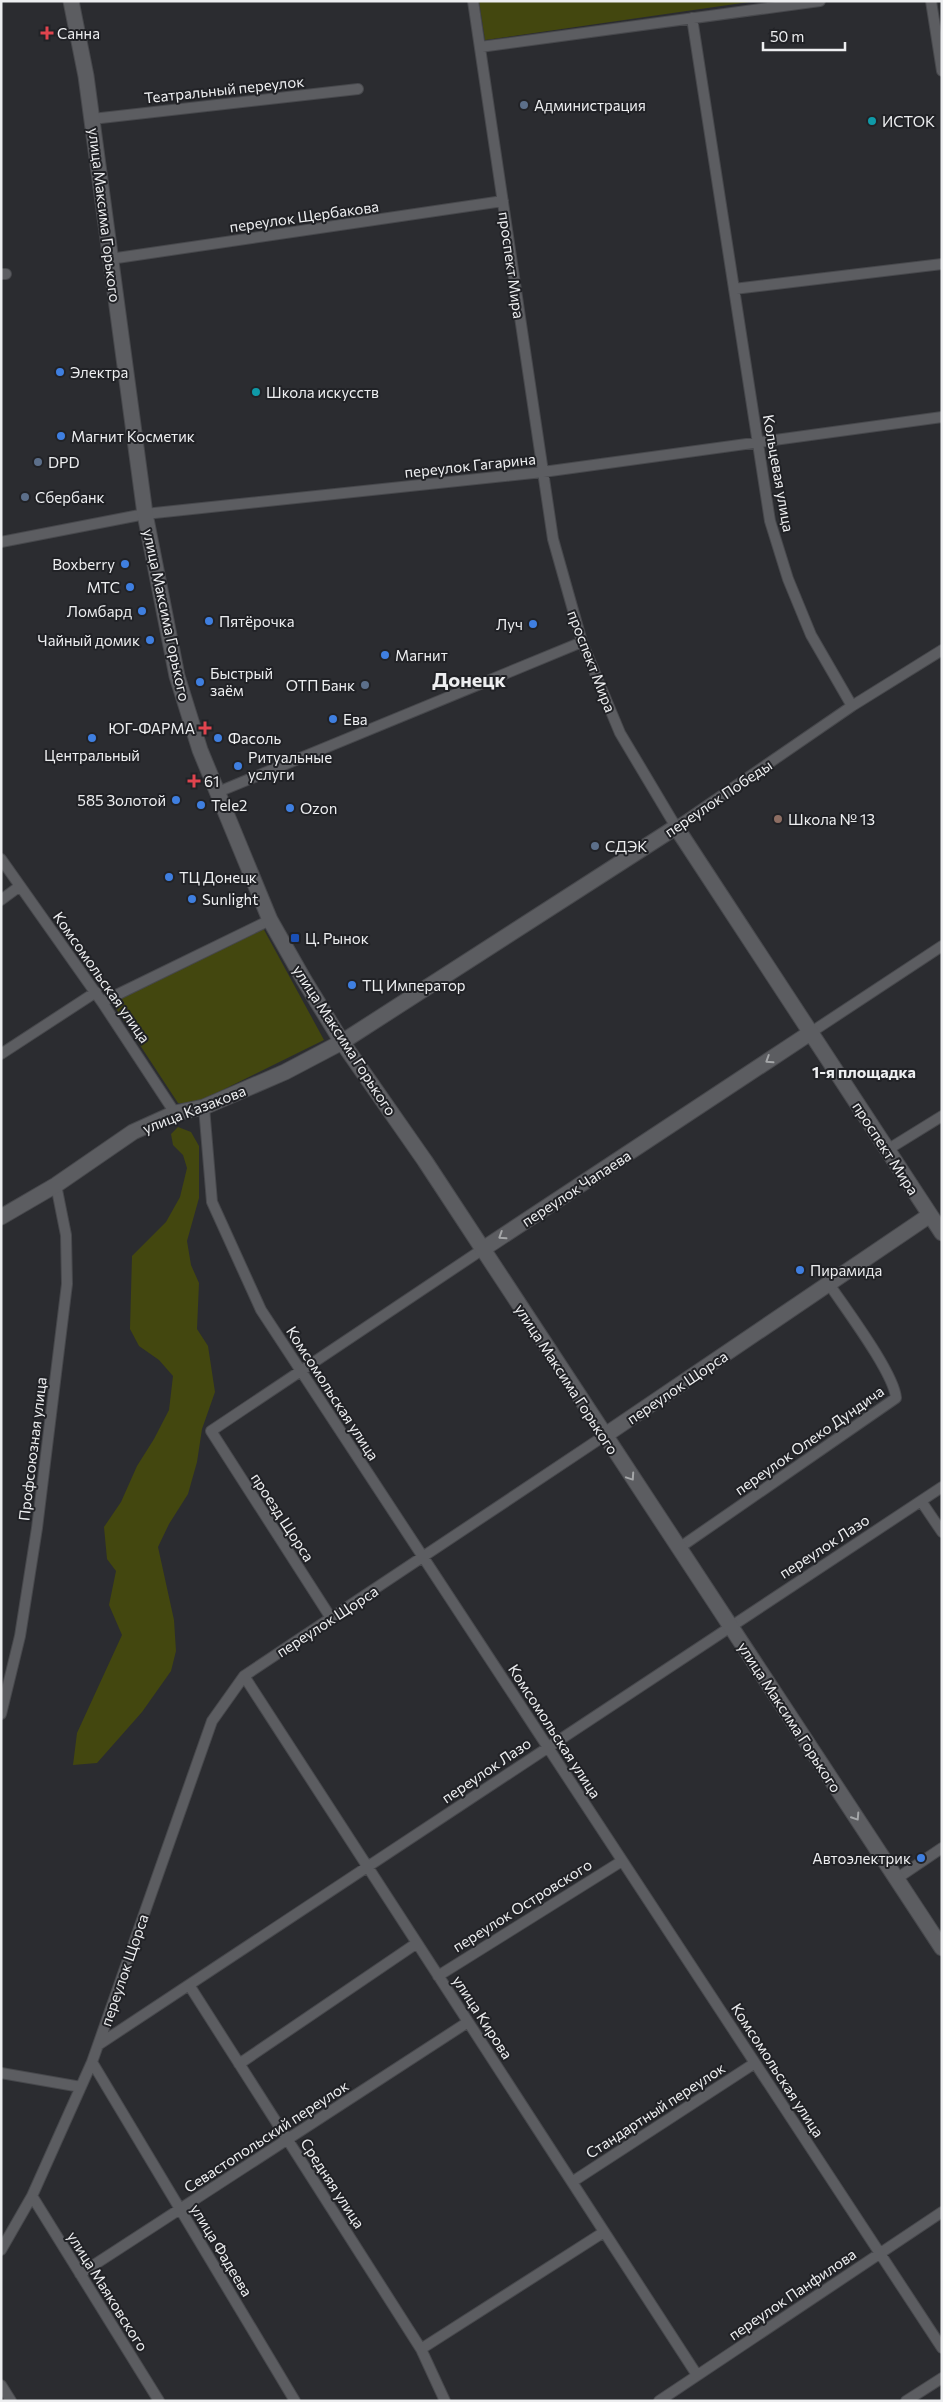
<svg xmlns="http://www.w3.org/2000/svg" width="943" height="2402" viewBox="0 0 943 2402" font-family="Commissioner,sans-serif">
  <style>
    .green { fill: #43470f }
    .lines { fill: none; stroke-linecap: round; stroke-linejoin: round }
    .street-casing { stroke: #47484c; stroke-width: 12 }
    .secondary-casing { stroke: #47484c; stroke-width: 17 }
    .street { stroke: #5c5d61; stroke-width: 10 }
    .secondary { stroke: #5c5d61; stroke-width: 15 }
    .oneway { stroke: #a4a6a8 }
    .health-dot { fill: #e0444e; stroke: #212226; stroke-width: 2 }
    .service-dot { fill: #5c6f8a; stroke: #212226; stroke-width: 2 }
    .culture-dot { fill: #0f9aa8; stroke: #212226; stroke-width: 2 }
    .shop-dot { fill: #3f7fe0; stroke: #212226; stroke-width: 2 }
    .education-dot { fill: #8d6e63; stroke: #212226; stroke-width: 2 }
    .transit-dot { fill: #1a4fb4; stroke: #212226; stroke-width: 2 }
    .labels { text-anchor: middle; dominant-baseline: central; stroke-width: 4; stroke-linejoin: round; paint-order: stroke }
    .poi-label { font-size: 15px; fill: #edeef0; stroke: #212226; text-anchor: start }
    .street-label { font-size: 15px; fill: #edeef0; stroke: #212226 }
    .neighbourhood-label { font-size: 16px; font-weight: bold; fill: #edeef0; stroke: #212226 }
    .district-label { font-size: 20px; font-weight: bold; fill: #edeef0; stroke: #212226 }
  </style>
  <rect width="100%" height="100%" fill="#2b2c30"/>
  <path class="green" d="M479 1H756L485 40Z
    M263 928 324 1040 192 1105 178 1103 111 1001Z
    M178 1127 191 1132 199 1146V1198L187 1241 191 1265 199 1283 197 1329 208 1346 215 1392 202 1429 197 1462 188 1494 169 1524 158 1547 174 1620 176 1651 171 1671 142 1712 97 1763 73 1765 77 1733 122 1635 109 1605 116 1571 107 1559 104 1527 121 1502 137 1466 154 1439 169 1410 173 1376 159 1360 139 1346 130 1329 132 1256 166 1222 180 1197 187 1168 183 1155 173 1145 171 1134Z"/>
  <g class="lines">
    <g class="street-casing">
      <path id="street" d="M473 1 553 539 582 642 620 733 676 827 852 706 942 650
        M931 1 942 71
        M692 18 770 521 788 579 811 635 852 706
        M480 47 820 1
        M92 119 358 89
        M110 259 503 201
        M1 274H6
        M734 289 942 264
        M1 542 145 514 543 472 942 417
        M218 792 582 642
        M1 859 102 1002 175 1113
        M1 900 20 886
        M102 1002 270 920
        M810 1033 942 946
        M1 1054 96 992
        M204 1107 212 1202 261 1310 942 2348
        M887 1150 942 1116
        M921 1501 942 1532
        M679 1548 896 1398C894 1373 845 1308 829 1284
        M331 1618 211 1431 483 1249
        M244 1676 697 2375
        M1 1714 20 1636 37 1528 67 1284 66 1235 56 1185
        M896 1879 942 1848
        M438 1976 622 1861
        M189 1985 421 2349 445 2401
        M98 2045 942 1487
        M92 2062 295 2401
        M239 2064 417 1943
        M1 2073 81 2087
        M572 2182 755 2063
        M32 2196 159 2401
        M1 2250 32 2196 92 2062 212 1721 244 1676 604 1436
        M80 2274 468 2022
        M421 2349 604 2232
        M1 2385 11 2401
        M659 2401 942 2212
        M906 2401 942 2378"/>
    </g>
    <g class="secondary-casing">
      <path id="secondary" d="M71 1 86 76 145 514 177 676 200 750 270 920 304 980 342 1042 425 1161 942 1948
        M1 1217 56 1185 133 1132 175 1113 204 1107 285 1072 342 1042 676 827 942 1233
        M483 1249 810 1033
        M604 1436 930 1215"/>
    </g>
    <use href="#street" class="street"/>
    <use href="#secondary" class="secondary"/>
  </g>
  <defs><path id="oneway-chevron" d="M-2-3.5L2.5 0L-2 3.5" fill="none" stroke-width="1.6" stroke-linecap="round" stroke-linejoin="round" transform="scale(1.25)"/></defs>
  <g class="oneway">
    <use href="#oneway-chevron" transform="translate(769 1060) rotate(147)"/>
    <use href="#oneway-chevron" transform="translate(502 1236) rotate(147)"/>
    <use href="#oneway-chevron" transform="translate(631 1477) rotate(56)"/>
    <use href="#oneway-chevron" transform="translate(856 1817) rotate(57)"/>
  </g>
  <g class="health-dot">
    <path d="M44.5 25.5h5v5h5v5h-5v5h-5v-5h-5v-5h5z"/>
    <path d="M202.5 720.5h5v5h5v5h-5v5h-5v-5h-5v-5h5z"/>
    <path d="M191.5 773.5h5v5h5v5h-5v5h-5v-5h-5v-5h5z"/>
  </g>
  <g class="service-dot">
    <circle cx="524" cy="105" r="5"/>
    <circle cx="38" cy="462" r="5"/>
    <circle cx="25" cy="497" r="5"/>
    <circle cx="365" cy="685" r="5"/>
    <circle cx="595" cy="846" r="5"/>
  </g>
  <g class="culture-dot">
    <circle cx="872" cy="121" r="5"/>
    <circle cx="256" cy="392" r="5"/>
  </g>
  <g class="shop-dot">
    <circle cx="60" cy="372" r="5"/>
    <circle cx="61" cy="436" r="5"/>
    <circle cx="125" cy="564" r="5"/>
    <circle cx="130" cy="587" r="5"/>
    <circle cx="142" cy="611" r="5"/>
    <circle cx="209" cy="621" r="5"/>
    <circle cx="533" cy="624" r="5"/>
    <circle cx="150" cy="640" r="5"/>
    <circle cx="385" cy="655" r="5"/>
    <circle cx="200" cy="682" r="5"/>
    <circle cx="333" cy="719" r="5"/>
    <circle cx="92" cy="738" r="5"/>
    <circle cx="218" cy="738" r="5"/>
    <circle cx="238" cy="766" r="5"/>
    <circle cx="176" cy="800" r="5"/>
    <circle cx="201" cy="805" r="5"/>
    <circle cx="290" cy="808" r="5"/>
    <circle cx="169" cy="877" r="5"/>
    <circle cx="192" cy="899" r="5"/>
    <circle cx="352" cy="985" r="5"/>
    <circle cx="800" cy="1270" r="5"/>
    <circle cx="921" cy="1858" r="5"/>
  </g>
  <circle class="education-dot" cx="778" cy="819" r="5"/>
  <rect class="transit-dot" x="290" y="933" width="10" height="10" rx="2.5"/>
  <g class="labels">
    <g class="poi-label">
      <text x="57" y="33">Санна</text>
      <text x="534" y="105">Администрация</text>
      <text x="882" y="121">ИСТОК</text>
      <text x="70" y="372">Электра</text>
      <text x="266" y="392">Школа искусств</text>
      <text x="71" y="436">Магнит Косметик</text>
      <text x="48" y="462">DPD</text>
      <text x="35" y="497">Сбербанк</text>
      <text x="115" y="564" text-anchor="end">Boxberry</text>
      <text x="120" y="587" text-anchor="end">МТС</text>
      <text x="132" y="611" text-anchor="end">Ломбард</text>
      <text x="219" y="621">Пятёрочка</text>
      <text x="523" y="624" text-anchor="end">Луч</text>
      <text x="140" y="640" text-anchor="end">Чайный домик</text>
      <text x="395" y="655">Магнит</text>
      <text x="210" y="673">Быстрый<tspan x="210" dy="17">заём</tspan></text>
      <text x="355" y="685" text-anchor="end">ОТП Банк</text>
      <text x="343" y="719">Ева</text>
      <text x="195" y="728" text-anchor="end">ЮГ-ФАРМА</text>
      <text x="228" y="738">Фасоль</text>
      <text x="92" y="755" text-anchor="middle">Центральный</text>
      <text x="248" y="757">Ритуальные<tspan x="248" dy="17">услуги</tspan></text>
      <text x="204" y="781">61</text>
      <text x="166" y="800" text-anchor="end">585 Золотой</text>
      <text x="211" y="805">Tele2</text>
      <text x="300" y="808">Ozon</text>
      <text x="788" y="819">Школа № 13</text>
      <text x="605" y="846">СДЭК</text>
      <text x="179" y="877">ТЦ Донецк</text>
      <text x="202" y="899">Sunlight</text>
      <text x="305" y="938">Ц. Рынок</text>
      <text x="362" y="985">ТЦ Император</text>
      <text x="810" y="1270">Пирамида</text>
      <text x="911" y="1858" text-anchor="end">Автоэлектрик</text>
    </g>
    <g class="street-label">
      <text transform="translate(224 89) rotate(-6)">Театральный переулок</text>
      <text transform="translate(105 215) rotate(83)">улица Максима Горького</text>
      <text transform="translate(304 216) rotate(-8)">переулок Щербакова</text>
      <text transform="translate(512 265) rotate(82)">проспект Мира</text>
      <text transform="translate(470 465) rotate(-6)">переулок Гагарина</text>
      <text transform="translate(779 473) rotate(80)">Кольцевая улица</text>
      <text transform="translate(167 615) rotate(78)">улица Максима Горького</text>
      <text transform="translate(592 661) rotate(69)">проспект Мира</text>
      <text transform="translate(718 798) rotate(-34)">переулок Победы</text>
      <text transform="translate(102 977) rotate(55)">Комсомольская улица</text>
      <text transform="translate(345 1040) rotate(57)">улица Максима Горького</text>
      <text transform="translate(194 1109) rotate(-21)">улица Казакова</text>
      <text transform="translate(886 1148) rotate(57)">проспект Мира</text>
      <text transform="translate(576 1188) rotate(-33)">переулок Чапаева</text>
      <text transform="translate(567 1379) rotate(57)">улица Максима Горького</text>
      <text transform="translate(677 1387) rotate(-34)">переулок Щорса</text>
      <text transform="translate(333 1393) rotate(57)">Комсомольская улица</text>
      <text transform="translate(809 1440) rotate(-35)">переулок Олеко Дундича</text>
      <text transform="translate(32 1449) rotate(-83)">Профсоюзная улица</text>
      <text transform="translate(283 1517) rotate(57)">проезд Щорса</text>
      <text transform="translate(824 1546) rotate(-33)">переулок Лазо</text>
      <text transform="translate(327 1621) rotate(-33)">переулок Щорса</text>
      <text transform="translate(790 1717) rotate(57)">улица Максима Горького</text>
      <text transform="translate(555 1731) rotate(57)">Комсомольская улица</text>
      <text transform="translate(486 1770) rotate(-34)">переулок Лазо</text>
      <text transform="translate(522 1905) rotate(-32)">переулок Островского</text>
      <text transform="translate(124 1970) rotate(-71)">переулок Щорса</text>
      <text transform="translate(483 2017) rotate(57)">улица Кирова</text>
      <text transform="translate(778 2070) rotate(57)">Комсомольская улица</text>
      <text transform="translate(655 2110) rotate(-33)">Стандартный переулок</text>
      <text transform="translate(266 2136) rotate(-33)">Севастопольский переулок</text>
      <text transform="translate(333 2183) rotate(57)">Средняя улица</text>
      <text transform="translate(222 2250) rotate(59)">улица Фадеева</text>
      <text transform="translate(108 2291) rotate(58)">улица Маяковского</text>
      <text transform="translate(792 2294) rotate(-34)">переулок Панфилова</text>
    </g>
    <g class="neighbourhood-label">
      <text x="864" y="1071">1-я площадка</text>
    </g>
    <g class="district-label">
      <text x="469" y="679">Донецк</text>
    </g>
  </g>
  <rect width="943" height="2402" fill="none" stroke="#edeef0" stroke-width="5"/>
  <path d="M763 42v8h82v-8" fill="none" stroke="#edeef0" stroke-width="2.5"/>
  <text x="770" y="42" font-size="15" fill="#edeef0" stroke="#212226" stroke-width="4" paint-order="stroke">50 m</text>
</svg>
